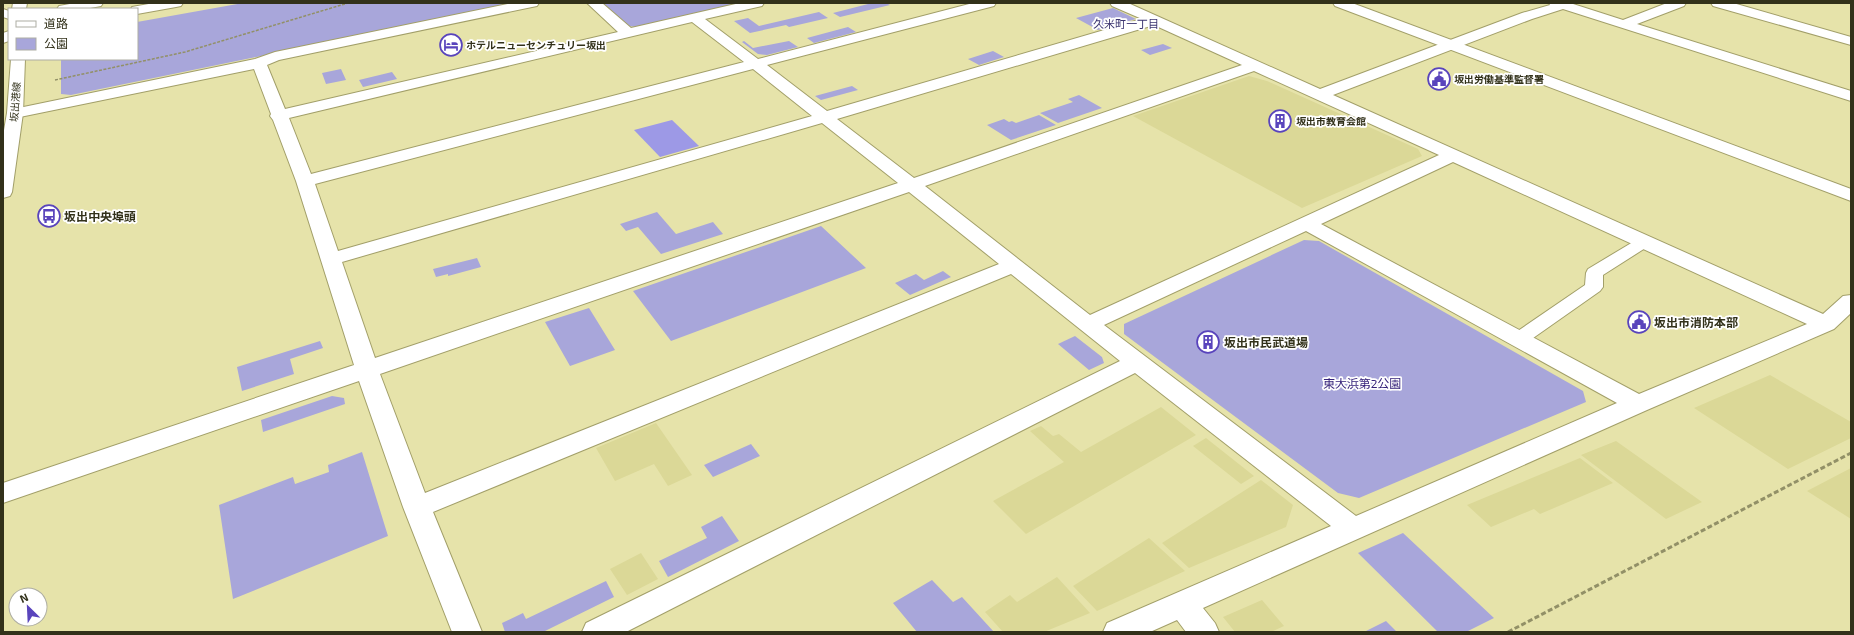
<svg xmlns="http://www.w3.org/2000/svg" width="1854" height="635" viewBox="0 0 1854 635" font-family="'Exo 2','Noto Sans JP',sans-serif">
  <style>
    .built { fill: #dbd897 }
    .green { fill: #a8a6da }
    .forest { fill: #9d99e6 }
    .lines { fill: none; stroke-linecap: round; stroke-linejoin: round }
    .lane-casing { stroke: #a29f69; stroke-width: 2 }
    .street-casing { stroke: #a29f69; stroke-width: 2 }
    .secondary-casing { stroke: #a29f69; stroke-width: 2 }
    .primary-casing { stroke: #a29f69; stroke-width: 2 }
    .path-far1 { stroke: #929067; stroke-width: 1.5; stroke-dasharray: 3 1.5; stroke-linecap: butt }
    .path { stroke: #929067; stroke-width: 3; stroke-dasharray: 5 2.5; stroke-linecap: butt }
    .lane { fill: #fff; fill-rule: evenodd }
    .street { fill: #fff; fill-rule: evenodd }
    .secondary { fill: #fff; fill-rule: evenodd }
    .primary { fill: #fff; fill-rule: evenodd }
    .labels { text-anchor: middle; dominant-baseline: central; stroke-width: 3.5; stroke-linejoin: round; paint-order: stroke }
    .far-poi-label { font-size: 10px; font-weight: bold; fill: #32311a; stroke: #fff; text-anchor: start }
    .far-street-label { font-size: 10px; fill: #32311a; stroke: #fff }
    .far-neighbourhood-label { font-size: 11px; fill: #3b3470; stroke: #fff }
    .poi-label { font-size: 12px; font-weight: bold; fill: #32311a; stroke: #fff; text-anchor: start }
    .park-label { font-size: 12px; fill: #35227a; stroke: #fff }
  </style>
  <rect width="100%" height="100%" fill="#e6e3aa"/>
  <path class="built" d="M1249 76 1267 81 1418 149 1422 156 1302 208 1133 116Z
    M1770 375 1851 422V438L1788 469 1694 408Z
    M1161 407 1196 435 1026 534 993 501 1064 462 1030 431 1041 426 1053 436 1059 434 1081 452Z
    M656 423 692 475 668 486 654 464 615 481 596 448Z
    M1206 438 1254 476 1241 484 1193 446Z
    M1616 441 1702 502 1666 519 1581 455Z
    M1580 458 1613 483 1540 514 1534 509 1491 527 1467 505Z
    M1851 468V519L1807 491Z
    M1261 480 1293 505 1286 527 1189 568 1162 543Z
    M1149 538 1185 571 1097 611 1073 586Z
    M641 553 658 579 627 595 610 569Z
    M1057 577 1090 613 1044 632H1003L985 612 1010 595 1017 602Z
    M1262 600 1284 626 1271 632H1235L1223 617Z"/>
  <path class="green" d="M243 3H520L71 95 61 94V59H137V22Z
    M599 3H740L637 27 628 26Z
    M872 3H886L890 5 840 17 833 13Z
    M1113 8 1136 19 1098 30 1076 18Z
    M819 12 828 18 789 27 786 25 750 33 734 21 748 18 759 26Z
    M848 27 856 32 814 43 807 38Z
    M744 41 753 48 789 41 798 47 767 55 758 54 742 42Z
    M1163 44 1172 48 1150 55 1141 50Z
    M993 51 1004 57 979 65 968 59Z
    M341 69 346 80 326 84 322 73Z
    M392 72 397 79 363 87 359 80Z
    M852 86 858 90 821 100 815 96Z
    M1079 95 1102 108 1058 123 1040 113 1073 102 1068 99Z
    M1039 115 1056 125 1011 140 987 125 1004 119 1009 122 1012 121 1016 123Z
    M657 212 676 234 713 222 723 234 661 254 638 227 626 231 620 224Z
    M821 226 866 268 671 341 633 291Z
    M1304 240 1319 241 1583 391 1586 402 1359 498 1338 493 1124 334V324Z
    M477 258 481 267 448 276V274L436 277 433 269Z
    M943 271 951 277 910 295 895 283 916 274 924 280Z
    M589 308 615 350 570 366 545 322Z
    M1075 336 1102 357 1104 363 1089 370 1058 344Z
    M320 341 323 348 290 359 294 374 242 391 237 367Z
    M332 396 344 398 345 404 263 432 261 420Z
    M751 444 760 456 713 477 704 465Z
    M362 452 388 536 233 599 219 505 293 477 295 484 329 472 328 465Z
    M722 516 739 541 668 577 659 561 707 538 701 527Z
    M1403 533 1494 618 1466 632H1438L1358 553Z
    M932 580 953 602 962 597 994 632H917L893 603Z
    M606 581 614 597 543 632H505L502 623 523 613 526 619Z
    M1386 621 1397 632H1364Z"/>
  <path class="forest" d="M672 120 699 146 660 157 634 130Z"/>
  <g class="lines">
    <g class="lane-casing">
      <path id="lane" d="M1644 237 1650 239 1652 242 1650 245 1603 275V287L1600 291 1526 343 1519 345 1512 343 1510 339 1512 335 1585 285 1586 273 1588 269 1638 239Z"/>
    </g>
    <g class="street-casing">
      <path id="street" d="M513 3H539L537 6 532 7 279 60 267 65 285 109 618 32 587 3H602L631 28 740 3H764L762 6 705 19 758 59 973 3H996L994 6 767 65 827 111 1142 19 1112 6 1110 3H1128L1320 89 1522 13 1550 5 1549 3H1570L1623 20 1667 3H1686L1684 6 1637 24 1851 91V101L1563 9 1532 19 1333 95 1823 314 1843 296 1851 295V313L1834 329 1647 410 1203 608 1215 623 1219 632H1186L1177 620 1150 632H1103L1107 623 1331 526 1135 373 626 632H582L586 623 1120 361 1011 274 433 512 482 632H452L403 507 359 381 3 503V483L354 365 296 181 273 120 270 116 271 114 254 69 15 118 9 116 7 113 9 110 255 59 275 52ZM692 22 744 62 311 174 289 118ZM1154 25 1242 65 914 178 837 119ZM753 69 812 116 338 251 315 184ZM1254 71 1439 155 1090 315 925 186ZM822 123 898 183 375 358 342 262ZM1453 162 1807 324 1639 394 1321 224ZM909 192 999 264 425 493 380 374ZM1306 231 1617 403 1356 516 1104 325Z
        M1711 3H1733L1851 37V45L1713 6Z"/>
    </g>
    <g class="secondary-casing">
      <path id="secondary" d="M75 3H103L101 6 85 9H57L59 6Z
        M154 3H183L181 6 176 7 137 14V9H131L132 7Z
        M1333 3H1352L1851 189V201L1335 6Z
        M3 9 9 11V19L3 17Z
        M9 31V41L3 43V33Z"/>
    </g>
    <g class="primary-casing">
      <path id="primary" d="M13 3H27L26 9H12Z
        M11 59H25L23 113 12 192 10 196 3 198V136L7 113Z"/>
    </g>
    <path class="path-far1" d="M55 80 185 52 348 3"/>
    <path class="path" d="M1508 632 1851 453"/>
    <use href="#lane" class="lane"/>
    <use href="#street" class="street"/>
    <use href="#secondary" class="secondary"/>
    <use href="#primary" class="primary"/>
  </g>
  <defs>
    <g id="hotel-ring" transform="scale(1.15)"><circle r="9.5" fill="#fff" stroke="#5944bc" stroke-width="1.5"/><path d="M-6-4.5h1.5V1H6V5H4.5V3h-9V5H-6ZM-4 0a1.8 1.8 0 1 1 3.6 0ZM.5 0V-2.5h3Q6-2.5 6 0Z" fill="#5944bc"/></g>
    <g id="civic-ring" transform="scale(1.15)"><circle r="9.5" fill="#fff" stroke="#5944bc" stroke-width="1.5"/><path d="M-.6-6.5H3V-4.5H.6V-3L4-1V1h2V6H-6V1h2V-1L-.6-3ZM-1.2 2.5V6h2.4V2.5Z" fill="#5944bc"/></g>
    <g id="building-ring" transform="scale(1.15)"><circle r="9.5" fill="#fff" stroke="#5944bc" stroke-width="1.5"/><path d="M-4-6H4V6H1V3H-1V6H-4ZM-2.5-4.3h1.7v1.8h-1.7ZM.8-4.3h1.7v1.8H.8ZM-2.5-1h1.7V.8h-1.7ZM.8-1h1.7V.8H.8Z" fill="#5944bc"/></g>
    <g id="bus-ring" transform="scale(1.15)"><circle r="9.5" fill="#fff" stroke="#5944bc" stroke-width="1.5"/><path d="M-5-6H5V4H4V6H2V4H-2V6H-4V4H-5ZM-3.5-4V0h7V-4ZM-3.5 1.2v1.5H-2V1.2ZM2 1.2v1.5H3.5V1.2Z" fill="#5944bc"/></g>
  </defs>
  <g fill-rule="evenodd">
    <use href="#hotel-ring" x="451" y="45"/>
    <use href="#civic-ring" x="1439" y="79"/>
    <use href="#building-ring" x="1280" y="121"/>
    <use href="#bus-ring" x="49" y="216"/>
    <use href="#civic-ring" x="1639" y="322"/>
    <use href="#building-ring" x="1208" y="342"/>
  </g>
  <g class="labels">
    <g class="far-poi-label">
      <text x="466" y="45">ホテルニューセンチュリー坂出</text>
      <text x="1454" y="79">坂出労働基準監督署</text>
      <text x="1296" y="121">坂出市教育会館</text>
    </g>
    <g class="far-street-label">
      <text transform="translate(15 102) rotate(-86)">坂出港線</text>
    </g>
    <g class="far-neighbourhood-label">
      <text x="1126" y="23">久米町一丁目</text>
    </g>
    <g class="poi-label">
      <text x="64" y="216">坂出中央埠頭</text>
      <text x="1654" y="322">坂出市消防本部</text>
      <text x="1224" y="342">坂出市民武道場</text>
    </g>
    <g class="park-label">
      <text x="1362" y="383">東大浜第2公園</text>
    </g>
  </g>
  <rect width="1854" height="635" fill="none" stroke="#32311a" stroke-width="8"/>
  <rect x="8" y="8" width="130" height="52" fill="#ffffff" stroke="#adada3"/>
  <rect x="16" y="21" width="20" height="6" fill="#ffffff" stroke="#adada3"/>
  <text x="44" y="28" font-size="12" fill="#32311a">道路</text>
  <rect x="16" y="38" width="20" height="12" fill="#a8a6da" stroke="#adada3"/>
  <text x="44" y="48" font-size="12" fill="#32311a">公園</text>
  <g transform="translate(28 607) rotate(336)"><circle r="19" fill="#ffffff" stroke="#adada3"/>
  <path d="M0-3L7 15L0 10L-7 15Z" fill="#5944bc"/>
  <text y="-6" font-size="11" font-weight="bold" text-anchor="middle" fill="#32311a">N</text>
  </g>
</svg>
